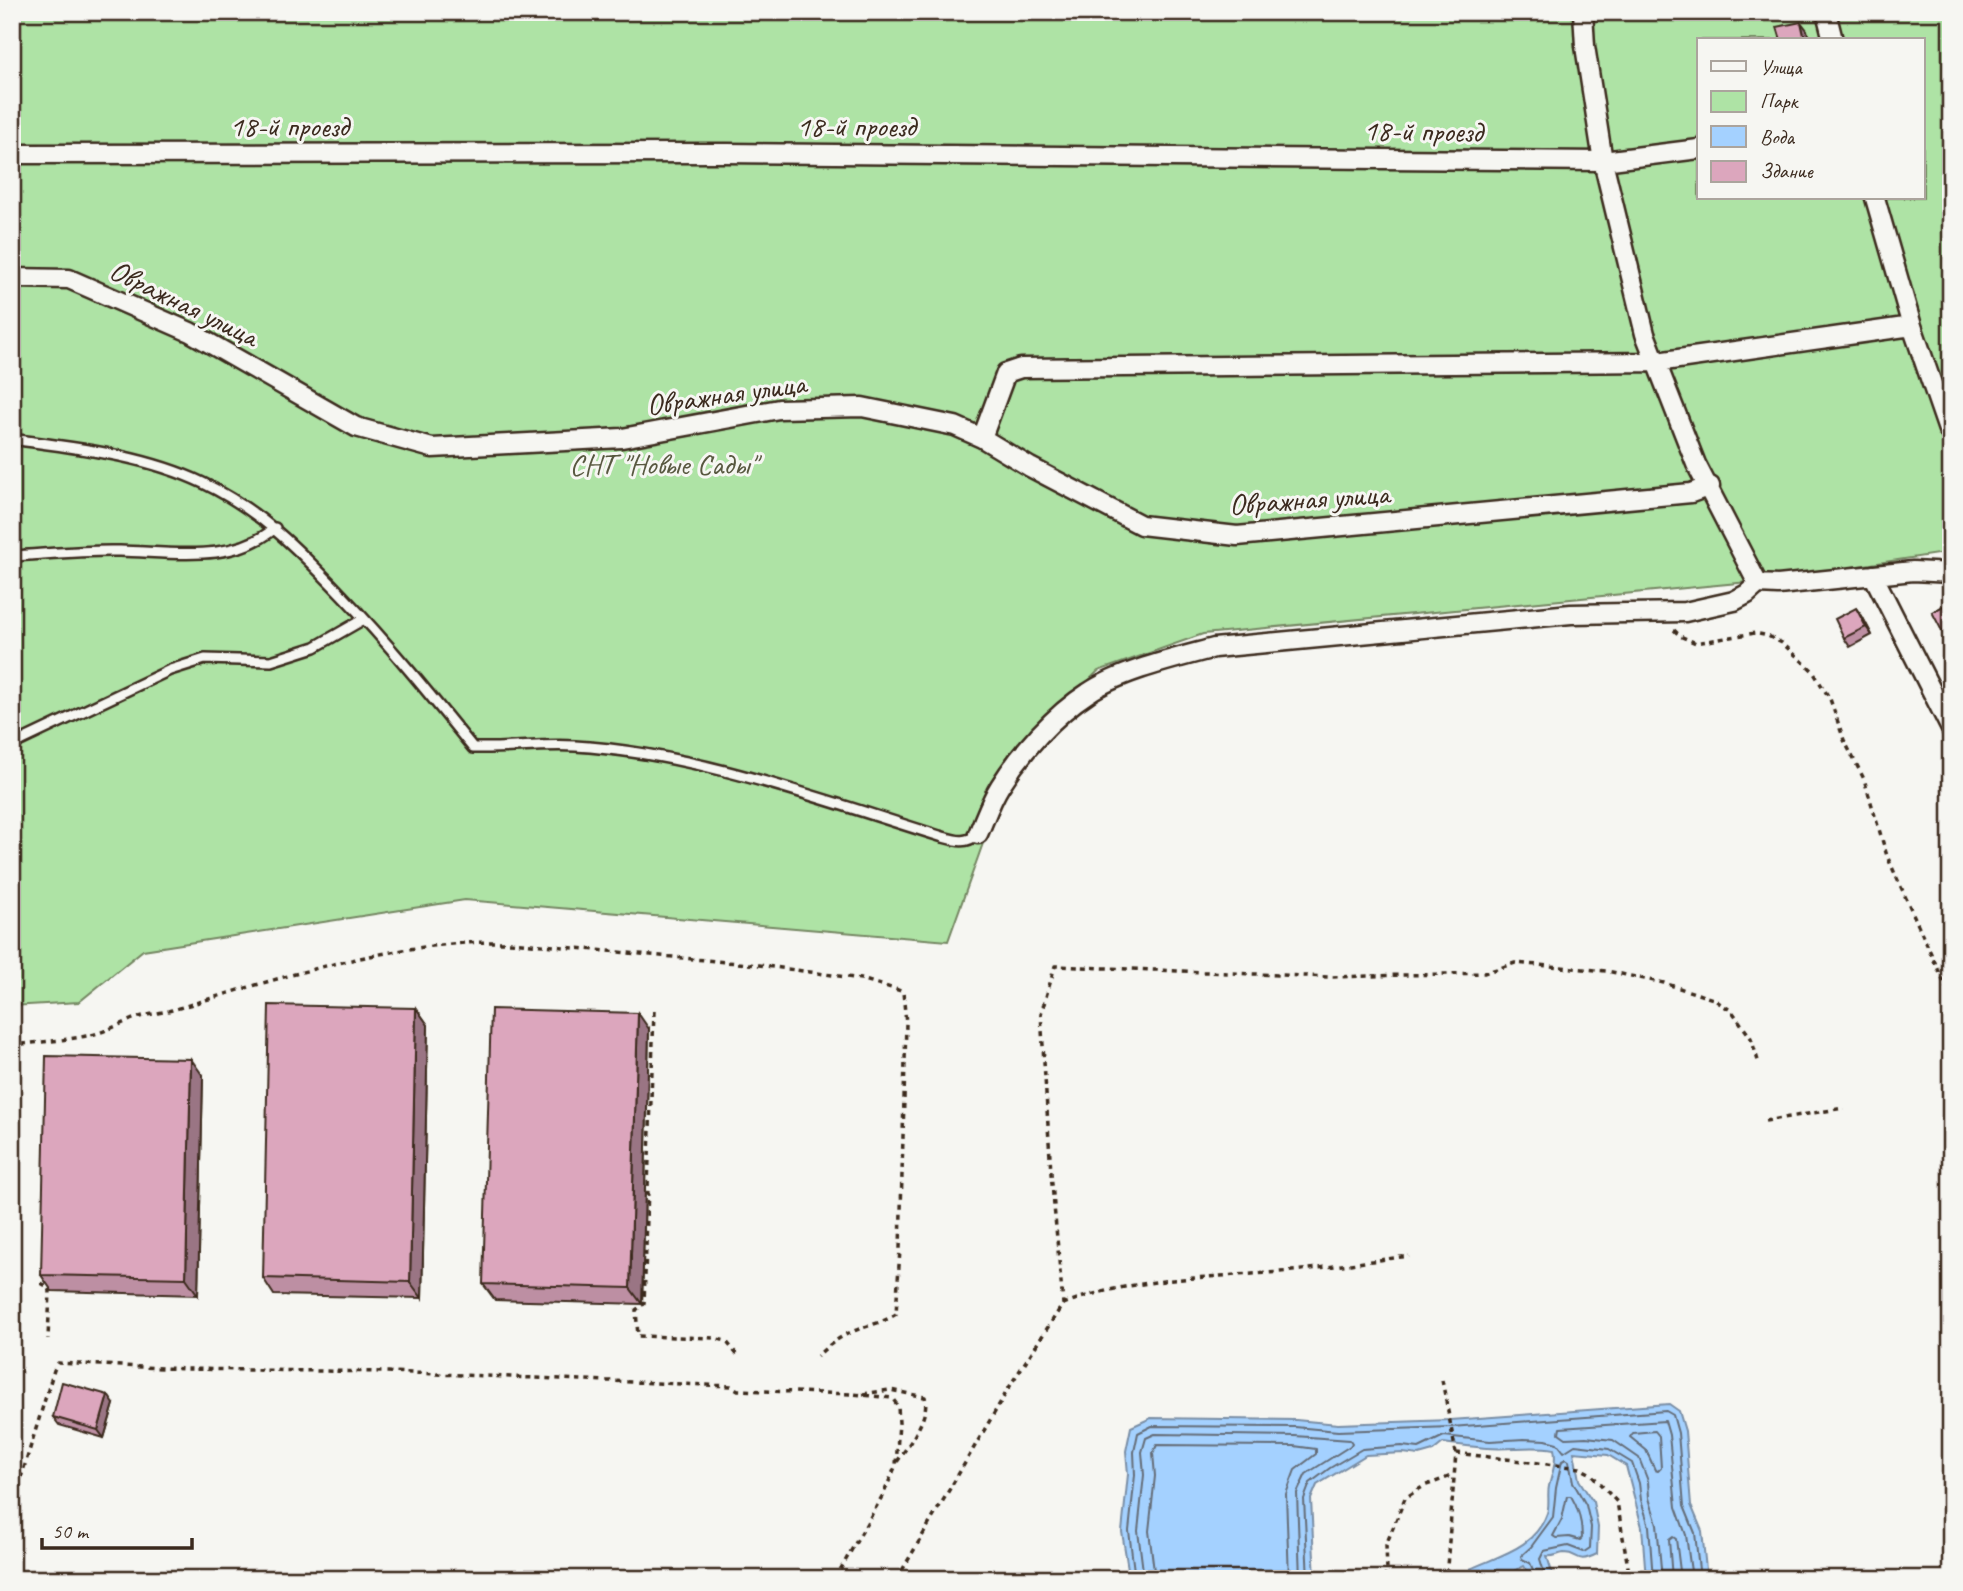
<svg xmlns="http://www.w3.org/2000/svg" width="1963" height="1591" viewBox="0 0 1963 1591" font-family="Caveat,sans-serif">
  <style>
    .green { fill: #aee3a5; stroke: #748662; stroke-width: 2; fill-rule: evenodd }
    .water { fill: #a4d1ff; stroke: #7a8ea5; stroke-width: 2 }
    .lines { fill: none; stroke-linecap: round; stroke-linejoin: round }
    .shore { stroke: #656d78; stroke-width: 2 }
    .service-casing { stroke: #3b2a1e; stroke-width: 14 }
    .minor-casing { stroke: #3b2a1e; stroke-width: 23 }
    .path { stroke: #3b2a1e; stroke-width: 3.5; stroke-dasharray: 5 5; stroke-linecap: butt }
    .service { stroke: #f6f6f2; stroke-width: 9 }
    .minor { stroke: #f6f6f2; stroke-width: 18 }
    .wall { fill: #bd8fa3; stroke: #3b2a1e; stroke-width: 2 }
    .shaded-wall { fill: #9a7484; stroke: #3b2a1e; stroke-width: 2 }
    .building { fill: #dca6bd; stroke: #3b2a1e; stroke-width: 2 }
    .labels { text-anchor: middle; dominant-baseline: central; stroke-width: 6; stroke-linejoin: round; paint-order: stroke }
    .street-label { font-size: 30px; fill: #3b2a1e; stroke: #f6f6f2 }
    .park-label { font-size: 30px; fill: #585840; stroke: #f6f6f2 }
  </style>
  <rect width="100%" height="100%" fill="#f6f6f2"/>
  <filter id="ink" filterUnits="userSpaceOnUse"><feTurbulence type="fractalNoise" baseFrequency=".0143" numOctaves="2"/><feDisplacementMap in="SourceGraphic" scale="14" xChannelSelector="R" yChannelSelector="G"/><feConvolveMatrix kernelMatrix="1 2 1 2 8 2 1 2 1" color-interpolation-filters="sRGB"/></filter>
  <g filter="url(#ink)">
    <path class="green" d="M12 12H1951V552L1759 581 1203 634 1098 671 1015 754 948 941 465 900 143 950 79 1002 12 1006ZM1699 40H1923V198H1699Z"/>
    <path class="water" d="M1669 1404 1679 1411 1685 1431 1691 1505 1702 1531 1707 1579H1646L1642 1527 1626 1466 1608 1455 1574 1452 1579 1480 1593 1502 1598 1527 1597 1554C1575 1565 1580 1553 1564 1553 1557 1554 1554 1557 1547 1556L1554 1579H1532L1524 1566 1500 1579H1468L1470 1569C1500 1555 1535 1548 1547 1513 1550 1504 1547 1494 1549 1486 1552 1473 1557 1462 1554 1449 1531 1445 1510 1450 1487 1448 1473 1447 1458 1445 1443 1443L1433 1451 1419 1455 1403 1453 1366 1455 1317 1485 1311 1499 1315 1579H1127L1129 1575 1122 1532 1128 1474 1126 1451 1131 1427 1151 1418 1296 1420 1338 1424 1451 1420Z"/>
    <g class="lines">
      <path class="shore" d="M1655 1431 1659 1436 1661 1468 1658 1471 1655 1470 1646 1450 1630 1437 1633 1433Z
        M1567 1496H1571C1579 1509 1582 1522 1582 1538L1580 1540 1569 1537 1556 1538 1553 1536 1562 1519Z
        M1135 1579 1129 1531 1135 1475 1134 1452 1138 1433 1152 1426 1295 1427 1338 1431 1451 1427 1666 1411 1673 1415 1678 1433 1684 1506 1695 1533 1700 1579
        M1144 1579 1138 1531 1144 1475 1142 1452 1146 1438 1155 1434 1295 1436 1350 1440 1352 1443 1350 1446 1306 1474 1297 1493 1300 1579
        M1155 1579 1149 1531 1155 1476 1153 1453 1157 1445 1294 1446 1316 1449V1454L1295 1470 1286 1494 1289 1579
        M1308 1579 1304 1499 1310 1483 1330 1468 1362 1449 1402 1446 1419 1448 1444 1436 1490 1441 1524 1439 1546 1440 1557 1443 1564 1452 1575 1445 1609 1449 1632 1463 1639 1483 1641 1500 1649 1526 1653 1579
        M1537 1579 1530 1563 1522 1559 1521 1556 1531 1547 1553 1517 1556 1488 1562 1461 1566 1459 1569 1461 1573 1482 1586 1505 1591 1527 1590 1548 1584 1552 1568 1546 1544 1551 1540 1559 1546 1579
        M1662 1579 1657 1524 1649 1498 1648 1481 1639 1458 1613 1440 1586 1437 1566 1438 1559 1433 1560 1428 1665 1421 1669 1435 1676 1507 1686 1535 1692 1579
        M1672 1579 1669 1540 1673 1537 1676 1539 1681 1579"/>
      <g class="service-casing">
        <path id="service" d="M12 439C76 448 144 455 203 483 260 510 300 551 342 595 389 644 431 696 473 748 507 749 541 744 575 746 698 753 826 801 943 837 957 841 966 844 978 834
          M12 556C48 554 84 550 120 551 171 552 233 564 275 528
          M12 745 170 670 205 659 271 661 315 647 364 619"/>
      </g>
      <g class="minor-casing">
        <path id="minor" d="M1583 12 1585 46 1603 161 1645 334 1696 464 1758 584
          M1826 12 1833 40
          M12 154 727 153 1603 161 1699 149
          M1875 198 1912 326 1948 430
          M12 278 69 279 190 332 356 427 432 448 622 438 779 409 862 407 955 426 982 438 1030 467 1141 525 1237 536 1691 493 1710 486
          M982 438 1006 373 1021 368 1657 362 1912 326
          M1873 575 1951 729
          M978 834C985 818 991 800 1000 786 1022 751 1054 715 1088 693 1120 671 1177 658 1214 648L1571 614 1685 612 1734 601 1747 594 1758 584 1778 585 1913 571 1951 573"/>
      </g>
      <path class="path" d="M1674 630 1680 636 1696 643 1755 633 1768 636 1782 643 1812 670 1830 699 1844 740 1864 779 1887 856 1951 998
        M654 1011 644 1304 636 1310 638 1336 714 1338 726 1341 739 1357
        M12 1038 20 1043
        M12 1045C37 1042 62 1041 86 1036 104 1033 119 1024 136 1018 148 1014 161 1013 172 1010 284 977 392 940 510 942L759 965 861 979 898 990 903 992 906 1023 900 1249 896 1314C883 1323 868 1325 854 1331 839 1337 829 1345 817 1356
        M1765 1121 1844 1108
        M41 1283 48 1287 50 1291 48 1339
        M1063 1304C1137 1276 1214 1278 1292 1271 1331 1267 1370 1261 1409 1256
        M1442 1380 1456 1453 1446 1579
        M863 1394 890 1390 925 1397C930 1418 908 1445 897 1462
        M1456 1453 1580 1468 1591 1474 1617 1502 1630 1579
        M12 1507 54 1370 58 1363 185 1369 388 1372 731 1386 738 1390 852 1394 892 1398 898 1406 899 1423 896 1465 884 1493 835 1579
        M897 1579 1013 1381 1063 1304 1051 1173 1041 1014 1055 966 1330 977 1484 973 1515 963 1607 971 1664 983 1713 999 1732 1011 1751 1038 1759 1064
        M1384 1579 1387 1571 1386 1545 1405 1498 1424 1486 1454 1475"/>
      <use href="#service" class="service"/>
      <use href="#minor" class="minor"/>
    </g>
    <path class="wall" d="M1862 616 1872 635 1850 647 1844 638Z
      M416 1008 428 1025 422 1298 274 1295 263 1278Z
      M649 1029 642 1304 495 1300 483 1284Z
      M203 1076 198 1295 52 1291 41 1275Z
      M114 1404 104 1438 59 1425 53 1417Z"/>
    <path class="shaded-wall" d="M1801 22 1807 30 1809 40H1805Z
      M1856 608 1862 616 1872 635 1866 627Z
      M416 1008 428 1025 422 1298 410 1282Z
      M638 1013 649 1029 642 1304 630 1288Z
      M191 1059 203 1076 198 1295 186 1278Z
      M108 1395 114 1404 104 1438 98 1430Z"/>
    <path class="building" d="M1801 22 1805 40H1781L1777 27Z
      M1951 602V648L1932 612Z
      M1856 608 1866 627 1844 638 1835 619Z
      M269 1005 416 1008 410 1282 263 1278Z
      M491 1009 638 1013 630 1288 483 1284Z
      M46 1056 191 1059 186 1278 41 1275Z
      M62 1382 108 1395 98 1430 53 1417Z"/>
  </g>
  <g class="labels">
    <g class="street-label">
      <text x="289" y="126">18-й проезд</text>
      <text x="856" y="126">18-й проезд</text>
      <text transform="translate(1423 131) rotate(1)">18-й проезд</text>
      <text transform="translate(184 303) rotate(26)">Овражная улица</text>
      <text transform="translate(726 394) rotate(-8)">Овражная улица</text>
      <text transform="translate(1309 499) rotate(-4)">Овражная улица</text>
    </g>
    <g class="park-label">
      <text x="663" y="464">СНТ "Новые Сады"</text>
    </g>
  </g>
  <rect width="1963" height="1591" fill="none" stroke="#f6f6f2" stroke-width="42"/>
  <rect x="21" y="21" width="1921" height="1549" fill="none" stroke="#3b2a1e" stroke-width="2.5" filter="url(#ink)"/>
  <rect x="1697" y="38" width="228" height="161" fill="#f6f6f2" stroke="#aba49d" stroke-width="2"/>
  <rect x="1711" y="61" width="35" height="10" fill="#f6f6f2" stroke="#aba49d" stroke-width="2"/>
  <text x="1760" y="74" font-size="21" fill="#3b2a1e">Улица</text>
  <rect x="1711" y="91" width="35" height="21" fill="#aee3a5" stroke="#aba49d" stroke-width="2"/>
  <text x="1760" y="108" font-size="21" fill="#3b2a1e">Парк</text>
  <rect x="1711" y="126" width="35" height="21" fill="#a4d1ff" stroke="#aba49d" stroke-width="2"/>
  <text x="1760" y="144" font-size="21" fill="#3b2a1e">Вода</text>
  <rect x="1711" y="161" width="35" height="21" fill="#dca6bd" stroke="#aba49d" stroke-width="2"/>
  <text x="1760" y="178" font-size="21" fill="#3b2a1e">Здание</text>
  <path d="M42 1538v10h150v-10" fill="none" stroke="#3b2a1e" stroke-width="3.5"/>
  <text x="52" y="1538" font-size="21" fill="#3b2a1e" stroke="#f6f6f2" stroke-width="5" paint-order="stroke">50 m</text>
</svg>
